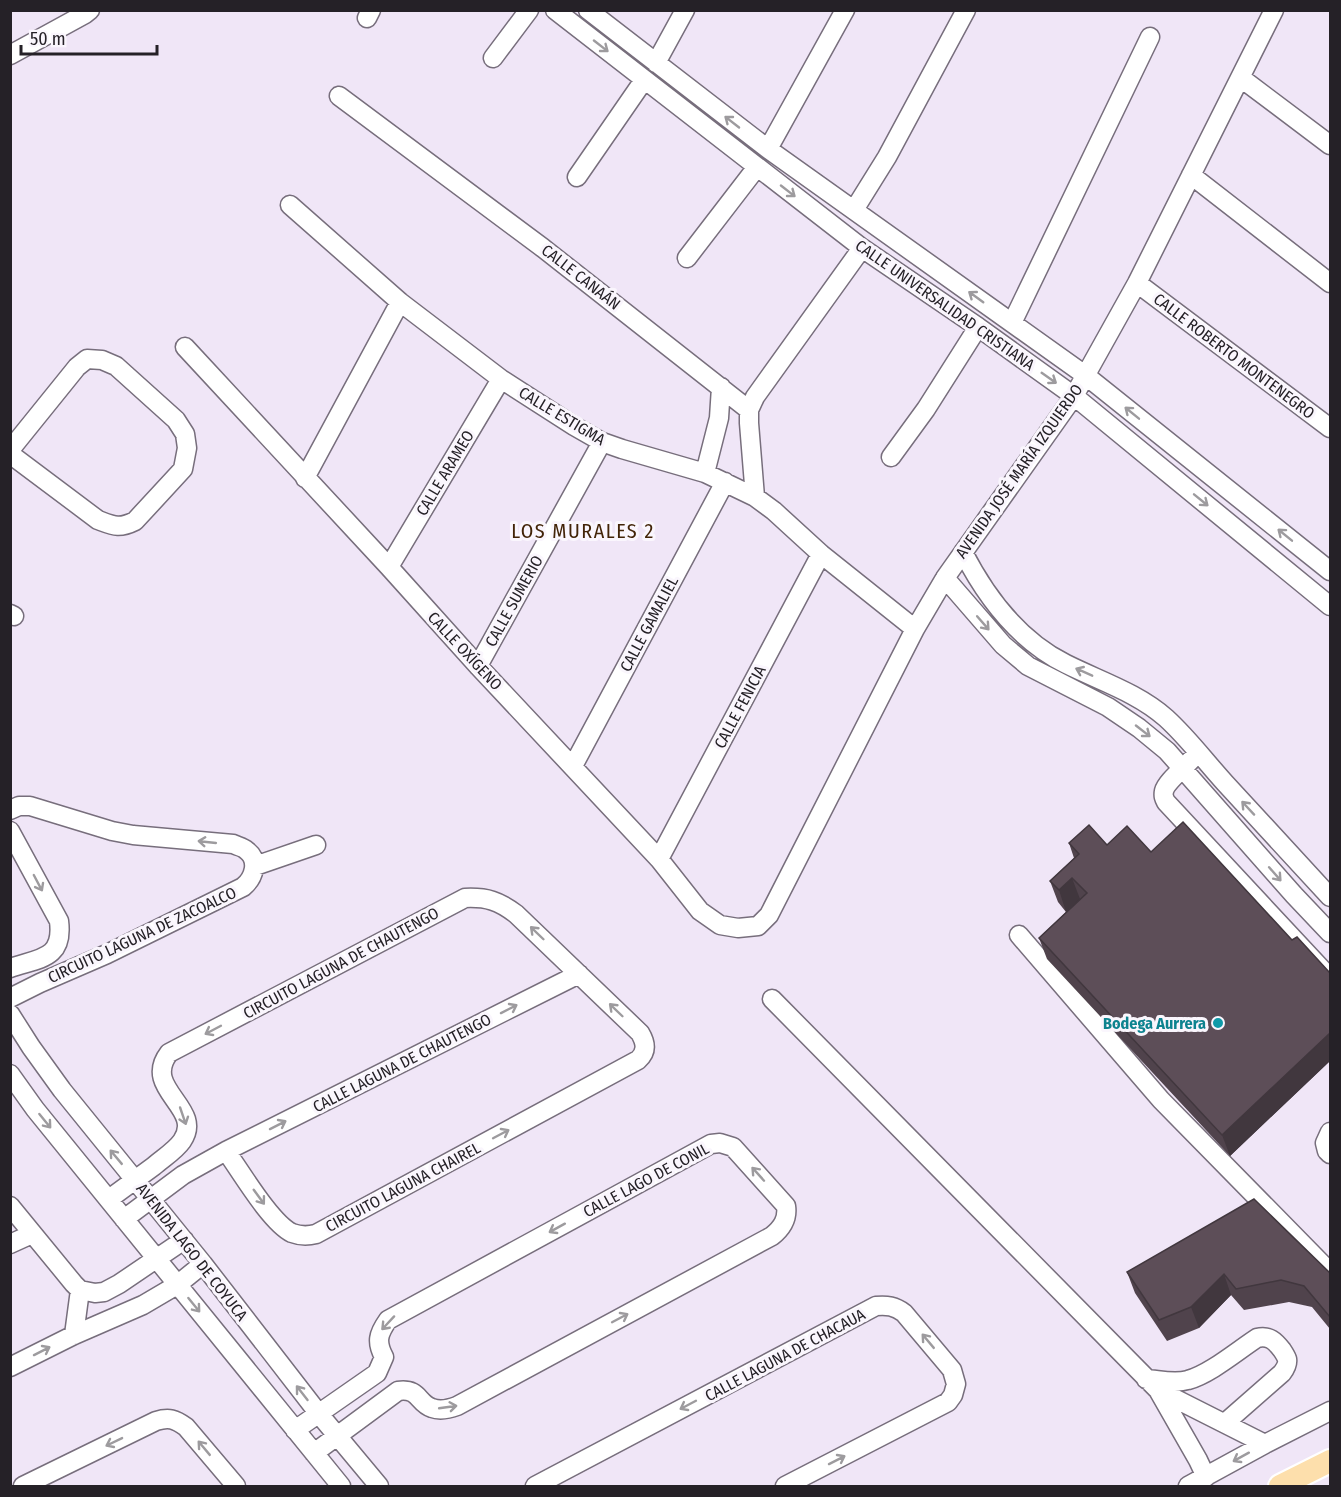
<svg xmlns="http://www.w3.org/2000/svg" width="1341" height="1497" viewBox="0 0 1341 1497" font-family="'Fira Sans Condensed',sans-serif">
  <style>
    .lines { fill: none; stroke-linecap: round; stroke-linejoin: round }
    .minor-casing { stroke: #776e7c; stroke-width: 21 }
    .major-casing { stroke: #fff; stroke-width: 26 }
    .minor { stroke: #fff; stroke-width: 18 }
    .major { stroke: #fddfac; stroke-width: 22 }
    .wall { fill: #50434c }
    .shaded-wall { fill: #41373e }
    .building { fill: #5d4e58; stroke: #41373e; stroke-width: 1.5 }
    .oneway { stroke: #9d9b9e }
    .culture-dot { fill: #0f9aa8; stroke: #faf6fd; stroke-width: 2 }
    .labels { text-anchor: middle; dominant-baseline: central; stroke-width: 6; stroke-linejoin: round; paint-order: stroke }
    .street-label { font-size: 16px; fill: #252127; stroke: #faf6fd }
    .culture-label { font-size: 16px; font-weight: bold; fill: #0d838f; stroke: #faf6fd; text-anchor: end }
    .quarter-label { font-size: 20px; letter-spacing: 1.5px; fill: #422408; stroke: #faf6fd }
  </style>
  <rect width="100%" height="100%" fill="#f0e6f7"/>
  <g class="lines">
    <g class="minor-casing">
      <path id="minor" d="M555 10 862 248 978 327 1074 396 1330 606
        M588 10 768 149 1085 375 1330 571
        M367 18 371 10
        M10 55 85 14 90 10
        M493 58 529 10
        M656 63 685 10
        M1241 78 1330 145
        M339 96 543 248 749 410
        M768 149 845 10
        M1191 175 1330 283
        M577 177 644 80
        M290 205 400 302 501 379 574 426 602 442 622 449 705 473 755 497 774 511 821 554 915 629
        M854 210 887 157 966 10
        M687 258 757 167
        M1137 283 1330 428
        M1012 323 1150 37
        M185 347 389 567 478 666 659 859 700 911 720 925 738 928 758 926 769 915 915 629 945 578 1074 396 1137 283 1274 10
        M10 450 77 367 87 359 102 360 116 366 176 420 185 434 187 448 183 469 135 521C119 529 114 526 98 520L10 454
        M891 457 926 409 978 327
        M705 473 719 418 721 387
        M305 478 400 302
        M755 497 749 423V410L755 397 862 248
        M963 552C986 597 1020 641 1066 664 1100 681 1138 693 1166 718 1188 738 1205 761 1225 783 1260 821 1295 859 1330 897
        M389 567 501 379
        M945 578 1003 645 1028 666 1108 707 1139 728 1167 751 1294 895 1330 933
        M10 614 14 616
        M478 666 602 442
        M1191 760C1184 768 1166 782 1164 791 1163 796 1164 798 1166 802L1330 978
        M573 766 725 482
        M10 810 19 806H30L112 831 133 835 233 844C237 846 243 847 246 850 260 860 254 878 243 887L107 954 40 983 10 998
        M10 831 59 921C64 960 38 958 10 968
        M659 859 821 554
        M255 866 316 845
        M1019 935 1161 1100 1330 1272
        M772 999 1158 1390 1198 1460 1206 1477
        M10 1014 31 1047 62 1090 203 1264 319 1414 379 1486
        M10 1074 35 1109 341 1486
        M1330 1132 1325 1143 1327 1151 1330 1154
        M109 1199C124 1188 139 1177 154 1166 163 1158 175 1151 182 1141 205 1108 141 1089 169 1053L465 898C487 897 499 901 516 914L640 1033C646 1043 647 1052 638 1060L316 1234C308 1236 300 1236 292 1233 271 1223 241 1172 226 1151
        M10 1206 74 1284 80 1290 95 1293 104 1292 119 1284 184 1240
        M124 1219 183 1175 226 1151 579 974
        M10 1244 32 1234
        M74 1335 80 1290
        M10 1367 74 1335 143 1305 177 1285 203 1264
        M1146 1379C1160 1380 1175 1384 1188 1380 1210 1374 1237 1351 1257 1338 1269 1335 1275 1341 1282 1350 1284 1353 1286 1356 1287 1359 1288 1364 1285 1369 1282 1373L1225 1423
        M1158 1390 1265 1444
        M295 1430 377 1373 384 1357C376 1342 378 1334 388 1320L711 1144 720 1143 733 1147 786 1206C788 1219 782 1228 772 1236L457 1406C449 1409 440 1411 432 1408 417 1403 420 1388 398 1391L314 1453
        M23 1486 156 1421C169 1417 175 1419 186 1427L236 1486
        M535 1486 876 1306C887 1305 895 1306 904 1313L952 1370 956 1384 953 1395 948 1402 785 1486
        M1188 1486 1265 1444 1330 1411"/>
    </g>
    <g class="major-casing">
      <path id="major" d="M1280 1486 1330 1461"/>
    </g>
    <use href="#minor" class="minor"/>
    <use href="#major" class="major"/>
  </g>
  <path class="wall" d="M1069 843 1107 845 1151 852 1292 940 1330 973V1061L1230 1156 1047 959 1039 938 1066 912 1058 902 1050 881 1074 858Z
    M1127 1272 1330 1273V1329L1312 1307 1289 1302 1244 1310 1231 1295 1199 1328 1167 1341 1135 1293Z"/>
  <path class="shaded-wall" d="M1072 878 1080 899 1066 912 1059 890Z
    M1330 1033V1061L1230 1156 1222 1135Z
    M1224 1274 1231 1295 1199 1328 1191 1307Z"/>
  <path class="building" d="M1183 822 1292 940 1297 937 1330 973V1033L1222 1135 1039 938 1087 893 1072 878 1059 890 1050 881 1079 854 1069 843 1089 825 1107 845 1127 826 1151 852Z
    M1254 1199 1330 1273V1317L1304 1286 1281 1280 1236 1289 1224 1274 1191 1307 1159 1320 1127 1272Z"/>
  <defs><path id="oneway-shaft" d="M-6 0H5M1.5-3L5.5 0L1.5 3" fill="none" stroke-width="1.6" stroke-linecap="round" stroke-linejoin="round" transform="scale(1.5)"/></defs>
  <g class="oneway">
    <use href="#oneway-shaft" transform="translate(601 46) rotate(38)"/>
    <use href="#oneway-shaft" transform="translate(732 122) rotate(-142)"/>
    <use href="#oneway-shaft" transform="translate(788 191) rotate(38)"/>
    <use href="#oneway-shaft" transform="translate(976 297) rotate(-144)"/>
    <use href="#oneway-shaft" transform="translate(1049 378) rotate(35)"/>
    <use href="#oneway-shaft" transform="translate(1132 413) rotate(-141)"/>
    <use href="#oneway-shaft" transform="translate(1201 500) rotate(39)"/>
    <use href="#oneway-shaft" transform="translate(1285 535) rotate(-141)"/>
    <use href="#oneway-shaft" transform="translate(983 623) rotate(49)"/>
    <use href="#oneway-shaft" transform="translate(1084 672) rotate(-156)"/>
    <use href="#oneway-shaft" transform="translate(1143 731) rotate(38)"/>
    <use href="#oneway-shaft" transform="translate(1248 808) rotate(-133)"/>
    <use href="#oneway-shaft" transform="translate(207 842) rotate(-174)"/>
    <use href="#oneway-shaft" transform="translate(1275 874) rotate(49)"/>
    <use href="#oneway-shaft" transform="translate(38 883) rotate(62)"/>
    <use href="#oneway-shaft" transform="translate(537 933) rotate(-136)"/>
    <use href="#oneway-shaft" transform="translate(509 1009) rotate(-27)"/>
    <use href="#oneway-shaft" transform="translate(616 1010) rotate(-136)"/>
    <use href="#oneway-shaft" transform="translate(213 1030) rotate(152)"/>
    <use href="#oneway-shaft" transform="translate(183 1116) rotate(71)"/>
    <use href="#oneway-shaft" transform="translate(45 1121) rotate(51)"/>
    <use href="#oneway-shaft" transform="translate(278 1125) rotate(-27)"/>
    <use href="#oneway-shaft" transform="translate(501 1134) rotate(-28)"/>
    <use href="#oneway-shaft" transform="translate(116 1157) rotate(-130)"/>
    <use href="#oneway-shaft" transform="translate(758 1174) rotate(-132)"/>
    <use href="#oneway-shaft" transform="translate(259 1197) rotate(54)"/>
    <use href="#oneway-shaft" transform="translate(557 1228) rotate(151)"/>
    <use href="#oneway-shaft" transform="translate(194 1305) rotate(51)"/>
    <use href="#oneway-shaft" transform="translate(620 1318) rotate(-28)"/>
    <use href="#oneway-shaft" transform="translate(388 1323) rotate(133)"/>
    <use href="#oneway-shaft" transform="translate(928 1341) rotate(-130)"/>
    <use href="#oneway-shaft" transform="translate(42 1351) rotate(-27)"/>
    <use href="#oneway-shaft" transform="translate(302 1393) rotate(-128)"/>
    <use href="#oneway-shaft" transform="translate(688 1405) rotate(152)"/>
    <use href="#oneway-shaft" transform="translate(448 1407) rotate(-8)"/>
    <use href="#oneway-shaft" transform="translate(114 1442) rotate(154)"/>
    <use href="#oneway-shaft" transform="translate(204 1448) rotate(-130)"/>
    <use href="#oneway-shaft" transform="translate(1241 1457) rotate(151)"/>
    <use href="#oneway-shaft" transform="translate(837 1460) rotate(-27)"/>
  </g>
  <circle class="culture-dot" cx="1218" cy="1023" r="6"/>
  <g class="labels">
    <g class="street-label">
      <text transform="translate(581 277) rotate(38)">CALLE CANAÁN</text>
      <text transform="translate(945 305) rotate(35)">CALLE UNIVERSALIDAD CRISTIANA</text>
      <text transform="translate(1234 356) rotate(37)">CALLE ROBERTO MONTENEGRO</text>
      <text transform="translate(562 416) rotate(31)">CALLE ESTIGMA</text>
      <text transform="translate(1019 471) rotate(-55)">AVENIDA JOSÉ MARÍA IZQUIERDO</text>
      <text transform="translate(445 473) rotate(-59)">CALLE ARAMEO</text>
      <text transform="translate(514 601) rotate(-61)">CALLE SUMERIO</text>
      <text transform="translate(649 624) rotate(-62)">CALLE GAMALIEL</text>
      <text transform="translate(465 651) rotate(47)">CALLE OXÍGENO</text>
      <text transform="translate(740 707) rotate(-62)">CALLE FENICIA</text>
      <text transform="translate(142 935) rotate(-25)">CIRCUITO LAGUNA DE ZACOALCO</text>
      <text transform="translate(341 963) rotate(-28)">CIRCUITO LAGUNA DE CHAUTENGO</text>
      <text transform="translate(402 1063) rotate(-27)">CALLE LAGUNA DE CHAUTENGO</text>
      <text transform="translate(646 1180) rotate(-28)">CALLE LAGO DE CONIL</text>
      <text transform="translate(403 1187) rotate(-28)">CIRCUITO LAGUNA CHAIREL</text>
      <text transform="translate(192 1252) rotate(52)">AVENIDA LAGO DE COYUCA</text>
      <text transform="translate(785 1355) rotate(-28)">CALLE LAGUNA DE CHACAUA</text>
    </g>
    <g class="culture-label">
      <text x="1206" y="1023">Bodega Aurrera</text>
    </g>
    <g class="quarter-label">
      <text x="583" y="531">LOS MURALES 2</text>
    </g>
  </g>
  <rect width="1341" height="1497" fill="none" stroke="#252127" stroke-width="24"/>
  <path d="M21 45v9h136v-9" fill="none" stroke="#252127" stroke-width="3"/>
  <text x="30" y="45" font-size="18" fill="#252127" stroke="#faf6fd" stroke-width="4.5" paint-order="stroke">50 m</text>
</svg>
